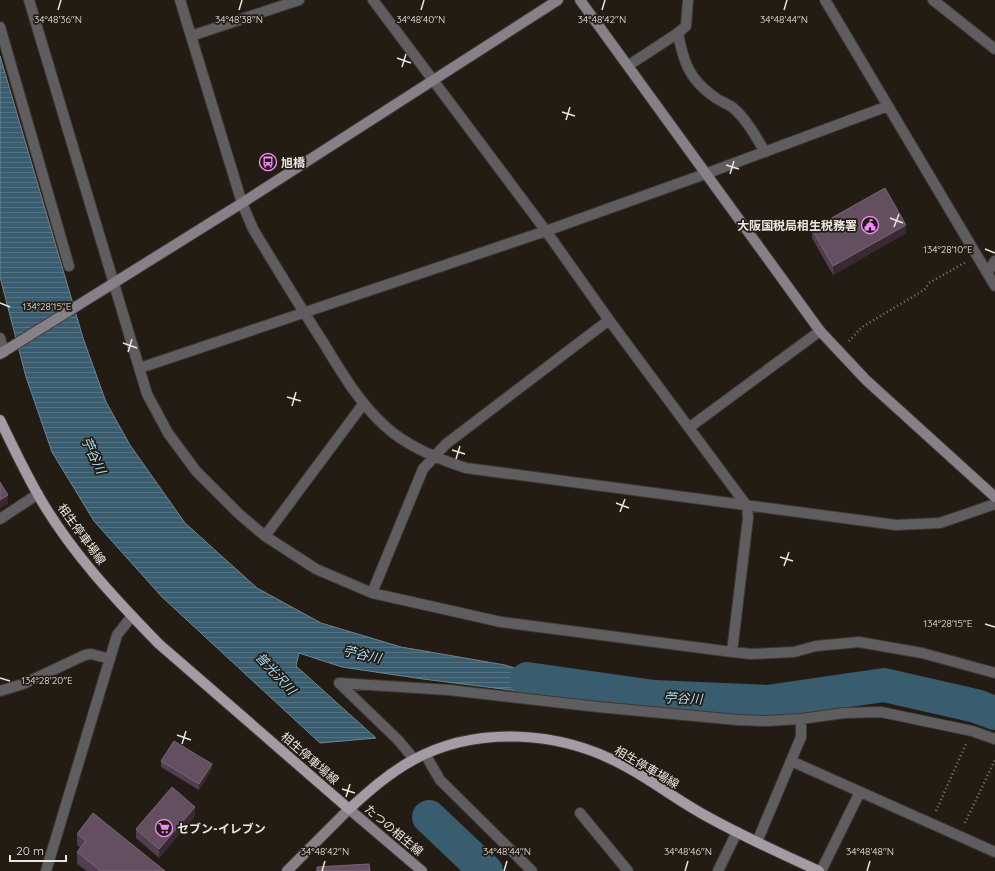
<svg xmlns="http://www.w3.org/2000/svg" width="995" height="871" viewBox="0 0 995 871" font-family="Quicksand,'Noto Sans JP',sans-serif">
  <style>
    .water { fill: url(#water-rules); stroke: #6e8591 }
    .lines { fill: none; stroke-linecap: round; stroke-linejoin: round }
    .river { stroke: #395c6f; stroke-width: 34 }
    .lane-casing { stroke: #3f3831; stroke-width: 12 }
    .street-casing { stroke: #3f3831; stroke-width: 12 }
    .secondary-casing { stroke: #3f3831; stroke-width: 12 }
    .primary-casing { stroke: #3f3831; stroke-width: 12 }
    .path { stroke: #817b75; stroke-width: 2.5; stroke-dasharray: 1 3; stroke-linecap: butt }
    .lane { stroke: #605d61; stroke-width: 10 }
    .street { stroke: #605d61; stroke-width: 10 }
    .secondary { stroke: #868188; stroke-width: 10 }
    .primary { stroke: #a39ca5; stroke-width: 10 }
    .wall { fill: #543d51 }
    .shaded-wall { fill: #3a2832 }
    .building { fill: #644f60; stroke: #796674 }
    .ticks { fill: none; stroke: #eae5e0; stroke-width: 1.5 }
    .labels { text-anchor: middle; dominant-baseline: central; stroke-width: 3.5; stroke-linejoin: round; paint-order: stroke }
    .poi-label { font-size: 12px; font-weight: bold; fill: #eae5e0; stroke: #231c15; text-anchor: start }
    .street-label { font-size: 12px; fill: #eae5e0; stroke: #231c15 }
    .water-label { font-size: 13px; font-style: italic; fill: #aadcf8; stroke: #231c15 }
    .ticks-label { font-size: 10px; text-anchor: middle; fill: #eae5e0; stroke: #231c15; stroke-width: 3.5; stroke-linejoin: round; paint-order: stroke }
  </style>
  <defs>
    <pattern id="water-rules" width="6" height="5" patternUnits="userSpaceOnUse"><rect width="6" height="5" fill="#395c6f"/><path d="M0 2.5h6" fill="none" stroke="#567383"/></pattern>
  </defs>
  <rect width="100%" height="100%" fill="#231c15"/>
  <path class="water" d="M0 56 83 338 106 402 130 445 185 523 257 588 321 623 401 647 505 665 616 699 543 694 423 679 342 667 299 653 296 666 376 738 320 743 162 597 94 521 52 452 26 377 0 277Z"/>
  <g class="lines">
    <path class="river" d="M527 679 654 697 767 702 884 685 976 706 995 713
      M429 817 486 871"/>
    <g class="lane-casing">
      <path id="lane" d="M678 33C683 61 689 79 713 96 719 101 726 103 732 107 746 118 756 137 765 152"/>
    </g>
    <g class="street-casing">
      <path id="street" d="M29 0 147 394 168 433 196 471 239 514 265 536 316 569 372 593 501 622 732 652 751 654 794 652 816 646 859 642 922 653 995 673
        M180 0 242 203 253 229C276 267 299 305 323 342 341 372 360 404 386 427 408 447 438 459 466 468L896 525 940 523 995 504
        M373 0 546 231 609 320 747 506 748 518 732 652
        M825 0 995 286
        M933 0 995 49
        M0 27 69 266
        M191 36 299 0
        M629 65 678 33 686 26 688 0
        M987 273 995 261
        M0 338 4 352
        M140 368 546 231 705 174 888 106
        M690 427 820 331
        M0 519 38 494
        M265 536 364 403
        M372 593 423 469 446 444 609 320
        M0 691 23 684 85 655 91 654 110 659
        M425 754 440 780 532 871
        M414 759 398 740 339 683 449 690 598 707 738 720 766 721 801 719 844 713 881 712 972 731 995 739
        M791 761 995 852
        M580 813 628 871
        M757 842 801 737V719
        M46 871 117 635 132 616
        M718 871 737 832
        M821 871 860 792"/>
    </g>
    <g class="secondary-casing">
      <path id="secondary" d="M580 0 820 331 866 380 995 497
        M0 354 242 203 558 0
        M287 871 349 809 422 871"/>
    </g>
    <g class="primary-casing">
      <path id="primary" d="M0 420C12 445 24 470 37 493 69 550 115 599 159 644L349 809C369 791 389 773 413 760 477 725 560 731 623 765 652 780 678 801 708 817 744 837 782 854 819 871"/>
    </g>
    <path class="path" d="M849 341 862 327 924 290 929 283 966 262
      M936 811 966 744
      M965 823 995 760"/>
    <use href="#lane" class="lane"/>
    <use href="#street" class="street"/>
    <use href="#secondary" class="secondary"/>
    <use href="#primary" class="primary"/>
  </g>
  <path class="wall" d="M812 229 906 233 833 275 812 238Z
    M161 761 212 769 199 790 161 767Z
    M195 816 159 858 136 838V829Z
    M77 834 165 871H87L77 864V852L80 848 77 845Z"/>
  <path class="shaded-wall" d="M906 225V233L833 275V266Z
    M8 495V504L0 508V500Z
    M212 764V769L199 790V784Z
    M195 807V816L159 858V849Z"/>
  <path class="building" d="M885 188 906 225 833 266 812 229Z
    M0 482 8 495 0 500Z
    M174 741 212 764 199 784 161 761Z
    M172 787 195 807 159 849 136 829Z
    M93 813 165 871H101L77 852 86 841 77 834Z
    M369 864 370 871H317V867Z"/>
  <path class="ticks" d="M58 10 61 0M239 10 242 0M421 10 424 0M602 10 605 0M784 10 787 0M397 58 411 63M402 67 406 54M562 112 575 116M566 120 570 107M726 165 739 169M730 174 734 161M890 218 903 223M894 227 899 214M985 249 995 253M0 303 10 307M123 343 137 348M128 352 132 339M287 397 301 401M292 406 296 392M452 450 465 454M456 459 460 446M616 503 629 508M620 512 625 499M780 557 793 561M784 566 789 552M985 624 995 627M0 678 10 681M177 735 191 740M182 744 186 731M342 789 355 793M346 797 350 784M322 871 325 861M504 871 507 861M685 871 688 861M867 871 870 861"/>
  <defs>
    <g id="bus-ring" transform="scale(0.9)"><circle r="9.5" fill="#231c15" stroke="#f08bf5" stroke-width="1.5"/><path d="M-5-6H5V4H4V6H2V4H-2V6H-4V4H-5ZM-3.5-4V0h7V-4ZM-3.5 1.2v1.5H-2V1.2ZM2 1.2v1.5H3.5V1.2Z" fill="#f08bf5"/></g>
    <g id="civic-ring" transform="scale(0.9)"><circle r="9.5" fill="#231c15" stroke="#f08bf5" stroke-width="1.5"/><path d="M-.6-6.5H3V-4.5H.6V-3L4-1V1h2V6H-6V1h2V-1L-.6-3ZM-1.2 2.5V6h2.4V2.5Z" fill="#f08bf5"/></g>
    <g id="supermarket-ring" transform="scale(0.9)"><circle r="9.5" fill="#231c15" stroke="#f08bf5" stroke-width="1.5"/><path d="M-6-5.5h2.5l.6 2H6L4.5 2H-2.5L-4.4-4H-6ZM-1.5 3.2a1.3 1.3 0 1 0 .1 0ZM3 3.2a1.3 1.3 0 1 0 .1 0Z" fill="#f08bf5"/></g>
  </defs>
  <g fill-rule="evenodd">
    <use href="#bus-ring" x="268" y="162"/>
    <use href="#civic-ring" x="870" y="225"/>
    <use href="#supermarket-ring" x="164" y="828"/>
  </g>
  <g class="labels">
    <g class="poi-label">
      <text x="281" y="162">旭橋</text>
      <text x="857" y="225" text-anchor="end">大阪国税局相生税務署</text>
      <text x="177" y="828">セブン-イレブン</text>
    </g>
    <g class="street-label">
      <text transform="translate(82 534) rotate(54)">相生停車場線</text>
      <text transform="translate(310 758) rotate(41)">相生停車場線</text>
      <text transform="translate(647 767) rotate(30)">相生停車場線</text>
      <text transform="translate(394 830) rotate(40)">たつの相生線</text>
    </g>
    <g class="water-label">
      <text transform="translate(94 455) rotate(65)">苧谷川</text>
      <text transform="translate(362 654) rotate(12)">苧谷川</text>
      <text transform="translate(276 673) rotate(47)">普光沢川</text>
      <text transform="translate(683 698) rotate(2)">苧谷川</text>
    </g>
  </g>
  <g class="ticks-label">
    <text x="58" y="23">34°48'36"N</text>
    <text x="239" y="23">34°48'38"N</text>
    <text x="421" y="23">34°48'40"N</text>
    <text x="602" y="23">34°48'42"N</text>
    <text x="784" y="23">34°48'44"N</text>
    <text x="948" y="253">134°28'10"E</text>
    <text x="47" y="310">134°28'15"E</text>
    <text x="948" y="627">134°28'15"E</text>
    <text x="47" y="684">134°28'20"E</text>
    <text x="325" y="855">34°48'42"N</text>
    <text x="507" y="855">34°48'44"N</text>
    <text x="688" y="855">34°48'46"N</text>
    <text x="870" y="855">34°48'48"N</text>
  </g>
  <path d="M10 855v6h56v-6" fill="none" stroke="#eae5e0" stroke-width="2"/>
  <text x="16" y="855" font-size="12" fill="#eae5e0" stroke="#231c15" stroke-width="3" paint-order="stroke">20 m</text>
</svg>
